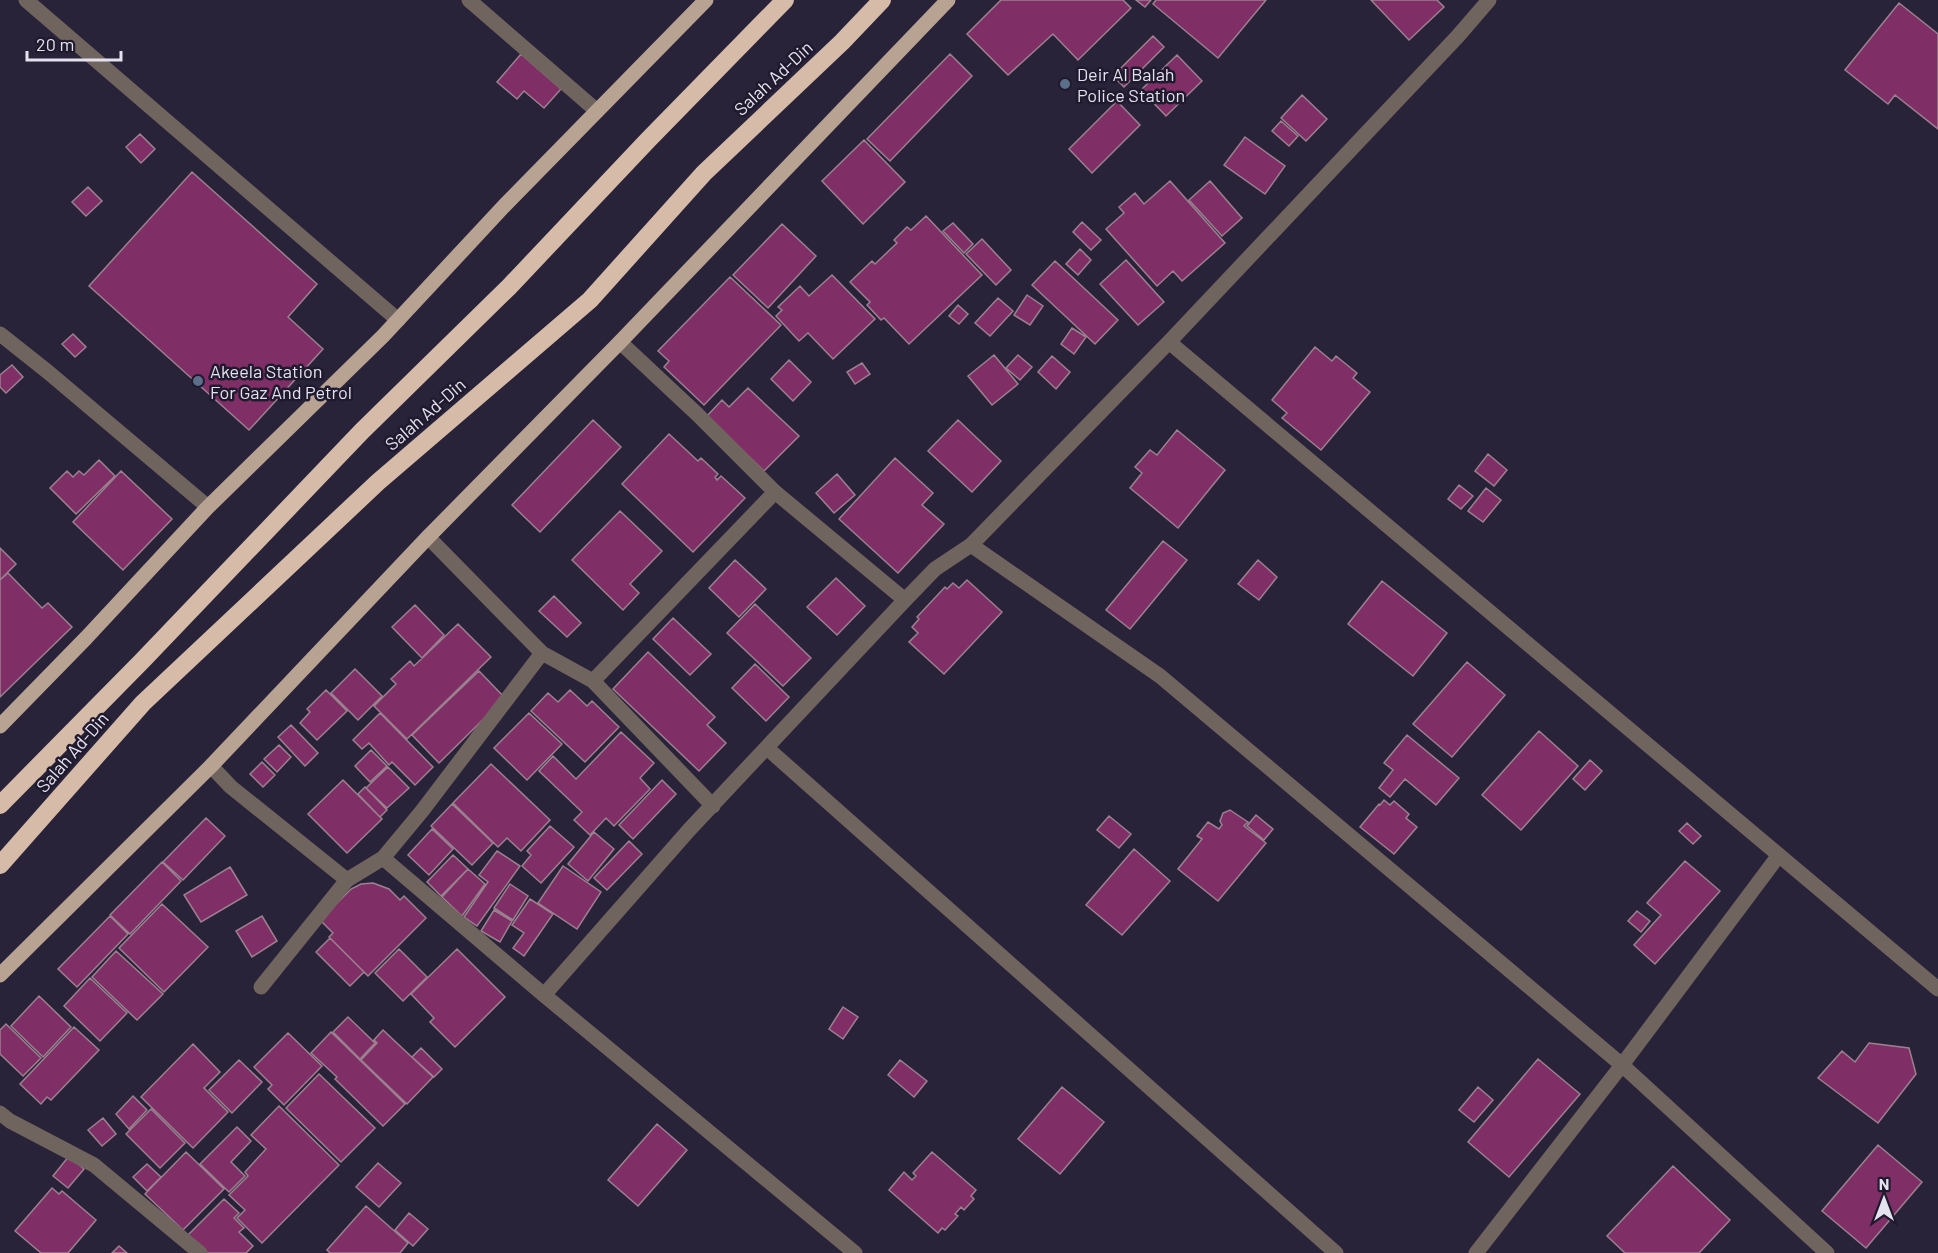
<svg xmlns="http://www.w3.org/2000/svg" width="1938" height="1253" viewBox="0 0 1938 1253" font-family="Barlow,sans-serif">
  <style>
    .building { fill: #802f66; stroke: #9b8090; stroke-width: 1.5 }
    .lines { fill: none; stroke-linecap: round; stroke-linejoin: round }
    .minor { stroke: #70655e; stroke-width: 15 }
    .major { stroke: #b8a393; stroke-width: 15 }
    .highway { stroke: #d5bba8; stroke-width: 18 }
    .service-dot { fill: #5c6f8a; stroke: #201a2f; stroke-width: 2 }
    .labels { text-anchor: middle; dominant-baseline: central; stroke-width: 5; stroke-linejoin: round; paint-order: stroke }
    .poi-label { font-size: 18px; fill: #e5e2f0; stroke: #201a2f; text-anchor: start }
    .street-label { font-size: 18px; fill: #e5e2f0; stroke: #201a2f }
  </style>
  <rect width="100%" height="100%" fill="#292339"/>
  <path class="building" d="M1001 0H1123L1131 8 1078 60 1053 34 1008 75 967 34Z
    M1136 0H1151L1145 7Z
    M1156 0H1266L1218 58 1153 4Z
    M1371 0H1437L1444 7 1409 40Z
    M1899 3 1938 34V129L1895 95 1888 104 1845 70Z
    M1153 36 1164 47 1124 87 1113 76Z
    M521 54 561 89 544 108 524 91 517 99 497 82Z
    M950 54 972 76 890 161 867 139Z
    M1177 55 1202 81 1166 116 1141 90Z
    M1302 95 1327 119 1306 141 1281 118Z
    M1117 101 1140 125 1092 173 1069 149Z
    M1281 121 1298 136 1289 146 1272 131Z
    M140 134 155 149 141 163 126 147Z
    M1245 137 1285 166 1265 194 1224 165Z
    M864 140 905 182 863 224 822 181Z
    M192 172 317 284 288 317 323 349 249 430 89 286Z
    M1170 181 1225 243 1182 281 1173 271 1157 286 1106 229 1124 213 1119 207 1135 193 1144 204Z
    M1210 181 1242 218 1222 236 1189 200Z
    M88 187 102 201 86 216 72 202Z
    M926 216 982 275 909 344 884 318 881 320 867 305 870 302 850 282 872 261 875 264 897 243 894 240 907 227 911 230Z
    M1082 222 1101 240 1091 250 1073 232Z
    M953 223 973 244 964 253 943 231Z
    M782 224 816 256 768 308 733 275Z
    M982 239 1011 270 996 285 966 254Z
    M1080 249 1091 260 1078 275 1066 264Z
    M1126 260 1164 302 1138 325 1100 284Z
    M1055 261 1118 320 1095 344 1032 285Z
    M832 275 875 319 833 359 808 333 799 341 776 316 782 310 778 307 800 286 809 296Z
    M730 277 781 325 704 405 664 367 669 361 658 351Z
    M1027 295 1043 306 1030 325 1014 315Z
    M998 298 1013 311 990 336 975 323Z
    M958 305 968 314 959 324 949 316Z
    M1072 328 1086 337 1074 354 1061 344Z
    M73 334 86 347 75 357 62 344Z
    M1315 347 1332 361 1336 356 1357 373 1353 378 1370 392 1321 450 1282 418 1287 413 1272 400Z
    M994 355 1018 384 992 405 968 376Z
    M1018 355 1032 367 1020 380 1006 368Z
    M1052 356 1070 372 1056 389 1038 372Z
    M789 360 811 382 793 401 771 379Z
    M862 363 870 374 855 384 847 372Z
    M12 365 23 377 6 393 0 387V375Z
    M748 388 799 436 764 471 707 416 722 400 729 407Z
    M593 420 621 447 540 532 512 505Z
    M958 420 1001 461 972 492 928 451Z
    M1177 430 1225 470 1178 528 1130 488 1142 473 1135 467 1150 450 1157 455Z
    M669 434 698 461 701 458 718 474 715 477 717 480 721 476 745 498 693 552 622 484Z
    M1488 454 1507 470 1494 486 1475 471Z
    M895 458 933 493 922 505 944 524 898 573 839 519Z
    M99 460 115 476 76 514 50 488 67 471 73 477 79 471 84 475Z
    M121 471 172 519 123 570 73 522Z
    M837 474 855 495 834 513 816 493Z
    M1459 485 1473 496 1461 509 1448 499Z
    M1486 488 1501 500 1483 522 1468 511Z
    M620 511 662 551 630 584 639 593 623 610 572 560Z
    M1163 541 1187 560 1130 629 1106 610Z
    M0 548 16 564 0 580Z
    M735 560 766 589 739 617 709 588Z
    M1258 560 1277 577 1259 600 1238 584Z
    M8 573 42 608 48 603 72 627 0 697V580Z
    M836 578 865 606 837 635 807 607Z
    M967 580 1002 612 944 674 909 642 918 633 912 627 919 619 917 617 945 587 947 589 953 583 959 588Z
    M1382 581 1447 633 1413 676 1348 624Z
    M554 596 581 623 567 637 539 611Z
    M755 604 811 658 783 686 727 633Z
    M415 605 444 635 422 658 392 627Z
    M673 618 711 654 690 675 653 639Z
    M458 624 491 657 407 739 374 706 396 684 391 679 410 661 414 666Z
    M648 652 715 717 707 725 726 743 699 771 613 689Z
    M1467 662 1505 695 1452 757 1413 724Z
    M755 664 789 697 766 721 732 688Z
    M355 669 382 696 358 720 331 693Z
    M479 671 505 698 439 763 412 735Z
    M326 690 347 711 317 740 300 723 310 712 307 709Z
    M570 690 587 706 592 701 619 727 585 762 531 711 548 693 558 702Z
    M380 713 433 767 415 785 392 762 389 765 369 743 362 749 353 740Z
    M529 713 562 744 527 780 494 748Z
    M291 725 318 753 305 766 278 737Z
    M1539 731 1578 766 1521 830 1482 795Z
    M621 732 654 763 640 778 650 789 614 826 606 818 590 835 574 820 582 812 539 771 553 756 576 779Z
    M1407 735 1459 778 1436 805 1405 779 1390 797 1379 788 1393 770 1384 763Z
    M279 745 291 757 277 772 264 759Z
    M371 750 387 766 370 782 355 766Z
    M1590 760 1602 771 1585 790 1573 779Z
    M262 762 275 775 263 787 250 774Z
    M491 764 550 820 521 851 507 838 498 847 453 803Z
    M388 767 409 788 387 808 366 788Z
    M343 780 382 819 347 853 308 814Z
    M662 780 676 794 633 839 619 825Z
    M365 787 387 810 380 817 358 794Z
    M1384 800 1390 805 1394 801 1409 814 1406 818 1417 827 1394 854 1360 827 1379 804 1380 805Z
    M452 804 493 843 472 865 431 826Z
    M1230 810 1248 822 1244 826 1266 843 1218 901 1178 869 1202 839 1197 836 1208 822 1219 829 1222 825 1220 821 1223 813Z
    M1256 815 1273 829 1264 840 1247 826Z
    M1109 816 1131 834 1119 848 1097 830Z
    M206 818 225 836 183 880 163 862Z
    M1687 823 1701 836 1693 844 1679 831Z
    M550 826 574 847 541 883 522 866 531 855 527 851Z
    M432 829 453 849 429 875 408 855Z
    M594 832 614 849 588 881 568 864Z
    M629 841 642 854 607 890 594 878Z
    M1134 849 1170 881 1122 935 1086 905Z
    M497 851 520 866 477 926 464 917 488 882 479 875Z
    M453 855 468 869 441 896 427 882Z
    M1685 861 1720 891 1655 964 1634 945 1661 915 1647 903Z
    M162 862 181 881 130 934 110 915Z
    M563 866 601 892 577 929 538 903Z
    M230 867 247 895 201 922 184 895Z
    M468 869 485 884 462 916 442 897Z
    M373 883 389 889 400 900 404 896 426 918 368 976 329 937 333 933 320 920 351 889 361 884Z
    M510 884 528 896 513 920 494 908Z
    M530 899 553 914 524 956 513 948 524 933 512 925Z
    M162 904 208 947 164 992 119 948Z
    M494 910 512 921 500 942 481 931Z
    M1637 911 1650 921 1641 932 1628 921Z
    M110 916 128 934 77 987 58 969Z
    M262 916 277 941 252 957 236 931Z
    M330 938 364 972 350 986 316 952Z
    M399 949 427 977 403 1001 375 973Z
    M457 949 505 997 455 1047 430 1022 434 1018 411 994Z
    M116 951 163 994 137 1020 92 977Z
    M90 978 127 1013 100 1041 64 1006Z
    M39 996 71 1027 43 1057 11 1026Z
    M843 1007 858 1017 843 1039 829 1029Z
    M348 1017 375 1043 360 1059 333 1032Z
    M6 1024 41 1058 23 1076 0 1054V1030Z
    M74 1027 99 1050 51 1100 47 1097 41 1104 20 1084Z
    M383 1030 433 1077 407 1104 361 1060 377 1043 374 1040Z
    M331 1032 405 1104 383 1126 335 1079 337 1077 311 1053Z
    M288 1033 322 1066 284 1105 268 1089 272 1085 254 1067Z
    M1869 1043 1909 1048 1916 1074 1878 1123 1818 1078 1842 1051 1855 1062Z
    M193 1044 220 1072 204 1088 228 1112 193 1148 141 1097Z
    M421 1048 442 1069 434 1077 412 1057Z
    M1538 1059 1580 1094 1509 1177 1468 1142Z
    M239 1060 262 1082 232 1113 209 1090Z
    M900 1060 927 1081 914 1097 888 1075Z
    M319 1074 375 1128 341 1162 286 1108Z
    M1062 1087 1104 1122 1060 1174 1018 1139Z
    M1478 1087 1493 1100 1474 1122 1459 1110Z
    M133 1096 147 1110 129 1129 116 1114Z
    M279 1106 339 1165 262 1243 237 1218 245 1210 229 1195 248 1176 245 1172 266 1149 251 1135Z
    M151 1109 185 1143 160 1168 126 1134Z
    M103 1118 116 1134 102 1146 88 1130Z
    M657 1124 687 1150 638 1206 608 1180Z
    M237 1127 251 1141 231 1162 245 1176 229 1192 200 1164Z
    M1878 1145 1922 1182 1866 1248 1822 1211Z
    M186 1152 224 1189 183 1230 145 1194Z
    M932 1152 976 1190 971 1196 974 1199 964 1210 961 1207 955 1214 958 1216 945 1230 942 1228 938 1233 889 1190 904 1172 912 1180 916 1176 913 1173Z
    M69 1156 84 1169 68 1188 53 1176Z
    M378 1163 401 1183 379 1207 356 1187Z
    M147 1164 161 1177 147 1191 133 1177Z
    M1673 1166 1730 1220 1699 1253H1625L1607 1236Z
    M52 1188 59 1194 62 1191 96 1220 68 1253H41L15 1231Z
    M224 1199 239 1213 234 1218 244 1228 239 1232 253 1246 246 1253H206L188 1235Z
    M366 1206 408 1243 400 1253H330L327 1250Z
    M409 1213 428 1229 413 1246 395 1230Z
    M119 1246 127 1253H112Z"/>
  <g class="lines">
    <path class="minor" d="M26 0 398 320
      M469 0 597 111
      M0 334 48 372 208 507
      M620 342 697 414 775 492 905 600
      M1169 342 1938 989
      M428 537 542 653
      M971 545 1160 676 1622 1065 1827 1253
      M593 681 713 806
      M767 748 1336 1253
      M211 766 231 787 347 880
      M383 858 544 995 855 1253
      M261 987 347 880 383 858 422 811 542 653 593 681 775 492
      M544 995 689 830 905 600 935 569 971 545 1169 342 1458 36 1489 0
      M0 1113 10 1121 94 1165 200 1253
      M1476 1253 1622 1065 1779 855"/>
    <path class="major" d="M0 726 86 638 208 507 383 336 504 206 706 0
      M0 975 211 766 428 537 620 342 948 0"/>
    <path class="highway" d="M0 805 142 661 362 431 509 287 648 140 785 0
      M0 865 143 703 378 482 590 300 704 173 842 42 882 0"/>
  </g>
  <g class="service-dot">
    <circle cx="1065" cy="84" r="6"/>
    <circle cx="198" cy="381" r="6"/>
  </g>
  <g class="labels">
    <g class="poi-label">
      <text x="1077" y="74">Deir Al Balah<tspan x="1077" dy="21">Police Station</tspan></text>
      <text x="210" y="371">Akeela Station<tspan x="210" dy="21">For Gaz And Petrol</tspan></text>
    </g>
    <g class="street-label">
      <text transform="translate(773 78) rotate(-43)">Salah Ad-Din</text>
      <text transform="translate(425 414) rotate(-41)">Salah Ad-Din</text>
      <text transform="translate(72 752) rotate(-49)">Salah Ad-Din</text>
    </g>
  </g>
  <g transform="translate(1884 1199)" stroke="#201a2f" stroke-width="4.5" paint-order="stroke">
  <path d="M0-4.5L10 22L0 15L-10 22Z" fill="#e5e2f0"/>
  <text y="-9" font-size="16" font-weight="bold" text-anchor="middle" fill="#e5e2f0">N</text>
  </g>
  <path d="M27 51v9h94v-9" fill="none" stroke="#e5e2f0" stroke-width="3"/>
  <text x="36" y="51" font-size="18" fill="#e5e2f0" stroke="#201a2f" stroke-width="4.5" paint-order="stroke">20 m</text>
</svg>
